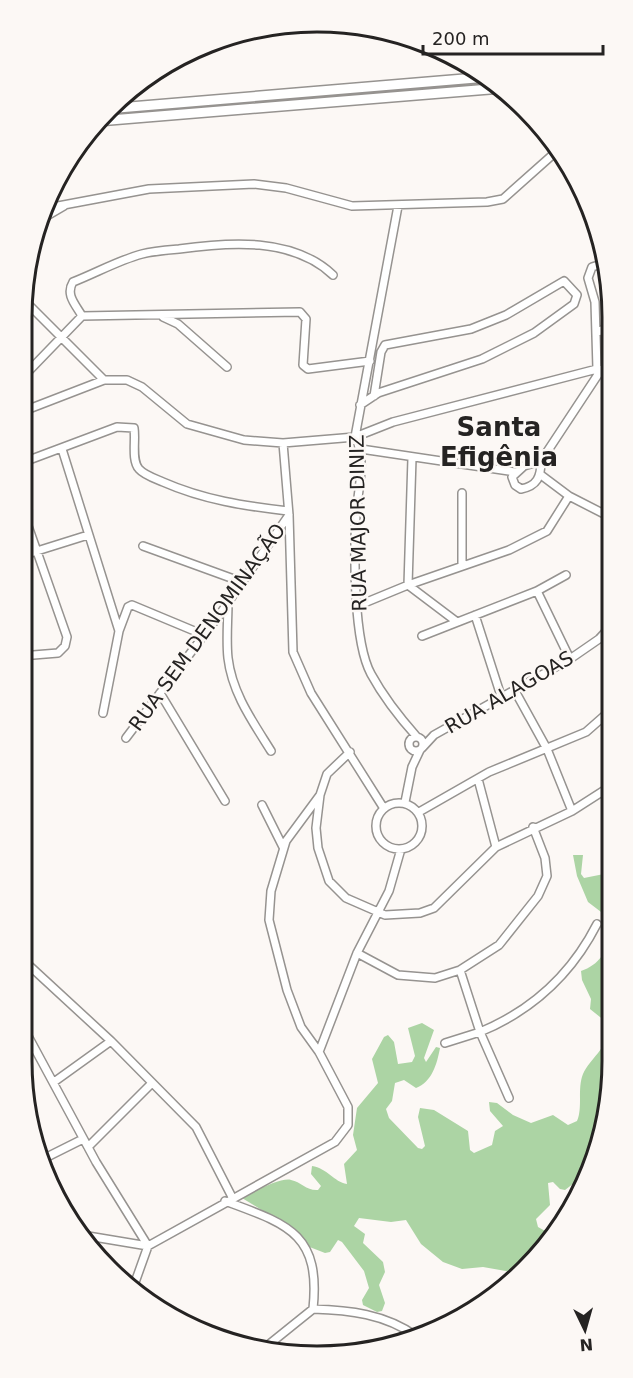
<svg xmlns="http://www.w3.org/2000/svg" width="633" height="1378" viewBox="0 0 633 1378" font-family="'DejaVu Sans',sans-serif">
  <style>
    .green { fill: #acd4a4 }
    .lines { fill: none; stroke-linecap: round; stroke-linejoin: round }
    .minor-casing { stroke: #969390; stroke-width: 10 }
    .secondary-casing { stroke: #969390; stroke-width: 12 }
    .minor { stroke: #fff; stroke-width: 7 }
    .secondary { stroke: #fff; stroke-width: 9 }
    .labels { text-anchor: middle; dominant-baseline: central; stroke-width: 5; stroke-linejoin: round; paint-order: stroke }
    .street-label { font-size: 20px; fill: #252322; stroke: #fcf8f5 }
    .district-label { font-size: 26px; font-weight: bold; fill: #252322; stroke: #fcf8f5 }
    .rim { fill: none; stroke: #252322; stroke-width: 3 }
  </style>
  <rect width="100%" height="100%" fill="#fcf8f5"/>
  <path class="green" d="M573 855H583L581 874 584 878 604 874 609 855H611L612 1062 591 1170 565 1190 560 1189 553 1182 548 1183 550 1205 536 1219 538 1227 547 1232 546 1236 524 1258 523 1269 518 1273 483 1267 462 1269 443 1262 421 1244 406 1220 391 1222 359 1218 354 1226 365 1234 363 1243 383 1262 385 1272 379 1285 385 1303 382 1311 377 1312 363 1305 362 1300 369 1288 364 1271 342 1242 338 1240 330 1252 325 1253 307 1246 278 1220 242 1198C252 1192 282 1177 291 1180 301 1182 307 1191 318 1190L321 1186 311 1174 312 1166C327 1168 334 1182 347 1184L344 1164 357 1150 353 1135 357 1108 378 1083 372 1059 384 1037 388 1035 394 1042 398 1064 412 1062 415 1056 408 1028 422 1023 434 1030 424 1058 426 1062 436 1047 440 1048C437 1064 432 1082 416 1088L404 1080 395 1083 392 1101 386 1109 389 1118 418 1148 422 1149 425 1146 418 1117 420 1108 434 1110 468 1131 470 1150 474 1153 492 1145 495 1131 503 1126 490 1111 489 1102 497 1103 513 1115 531 1123 553 1115 568 1125 577 1121C583 1107 577 1089 583 1074 592 1055 614 1045 605 1021L590 1009 591 999 582 980 581 971C605 963 615 939 605 915L588 902 577 876Z"/>
  <g class="lines">
    <g class="minor-casing">
      <path id="minor" d="M398 206 355 437C367 458 358 490 356 514 354 552 353 641 371 674 383 696 400 718 417 737
        M42 209 149 189 254 184 286 188 352 206 487 202 503 199 558 150
        M40 220 64 206
        M24 300 104 380
        M82 316 300 312 306 319 303 365 308 369 370 361
        M82 316C76 305 65 295 73 282 96 273 119 260 142 254 153 251 167 250 179 249 229 242 293 237 333 275
        M163 317 178 324 227 367
        M596 333 610 326
        M597 369 595 302 588 278 592 267 605 263
        M21 379 82 316
        M360 405 378 393 482 359 534 333 574 304 577 295 564 281 506 315 471 329 385 345 381 352 374 396
        M21 412 104 380H127L142 387 187 424 244 440 283 443 355 437 393 422 597 369 610 371
        M283 443 289 515 293 652 311 693 383 807
        M62 449 119 631 103 713
        M361 449 515 472
        M412 458 408 585 457 622
        M541 461 601 370
        M541 461C541 477 537 486 521 489L515 485 512 477 524 466Z
        M21 463 117 427 134 428C136 440 131 460 139 469 144 475 156 479 163 482 204 500 245 506 288 511
        M541 475 569 496 610 517
        M143 546 242 582
        M21 556 88 535
        M462 566V493
        M537 591 570 659
        M228 602C228 620 226 640 228 658 232 693 253 722 271 751
        M357 606 408 585 509 550 547 531 569 496
        M475 615 501 696
        M119 631 128 607 132 605 204 635
        M422 636 537 591 566 575
        M21 656 58 653 65 646 67 637 21 506
        M515 691 547 749 572 811
        M160 693 225 801
        M409 744a7 7 0 1 1 14 0a7 7 0 1 1-14 0Z
        M126 738 220 614 289 515
        M422 748 434 735 570 659 599 639 611 626
        M350 752 327 774 320 795 316 828 318 848 329 881 346 898 385 915 420 913 434 908 496 847 572 811 611 786
        M478 779 496 847
        M405 802 412 767 420 750
        M376 826a23 23 0 1 1 46 0a23 23 0 1 1-46 0Z
        M262 805 283 847
        M419 812 489 772 586 732 611 710
        M357 953 398 975 435 978 460 970 499 945 538 896 547 876 545 858 533 827
        M21 958 111 1041 196 1127 232 1197
        M460 970 480 1032C533 1010 571 975 597 924
        M21 1023 96 1162 148 1246
        M445 1043 480 1032 509 1098
        M319 1052 357 953 389 891 401 849
        M54 1082 111 1041
        M88 1147 152 1083
        M39 1161 83 1139
        M225 1201C287 1224 321 1233 313 1309
        M82 1235 148 1246
        M148 1246 335 1142 348 1125V1107L319 1052 301 1027 287 990 269 920 271 891 286 841 320 795
        M133 1288 148 1246
        M256 1350 267 1346 313 1309C349 1310 385 1314 416 1336"/>
    </g>
    <g class="secondary-casing">
      <path id="secondary" d="M106 109 488 77
        M98 121 502 88"/>
    </g>
    <use href="#minor" class="minor"/>
    <use href="#secondary" class="secondary"/>
  </g>
  <g class="labels">
    <g class="street-label">
      <text transform="translate(358 523) rotate(-91)">RUA MAJOR DINIZ</text>
      <text transform="translate(207 627) rotate(-54)">RUA SEM DENOMINAÇÃO</text>
      <text transform="translate(509 692) rotate(-30)">RUA ALAGOAS</text>
    </g>
    <g class="district-label">
      <text x="499" y="427">Santa<tspan x="499" dy="30">Efigênia</tspan></text>
    </g>
  </g>
  <path d="M0 0H633V1378H0ZM317 32H317A285 285 0 0 1 602 317V1061A285 285 0 0 1 317 1346H317A285 285 0 0 1 32 1061V317A285 285 0 0 1 317 32Z" fill="#fcf8f5" fill-rule="evenodd"/>
  <path class="rim" d="M317 32H317A285 285 0 0 1 602 317V1061A285 285 0 0 1 317 1346H317A285 285 0 0 1 32 1061V317A285 285 0 0 1 317 32Z"/>
  <g transform="translate(585 1330) rotate(175)" stroke="#fcf8f5" stroke-width="4.5" paint-order="stroke">
  <path d="M0-4.5L10 22L0 15L-10 22Z" fill="#252322"/>
  <text y="-9" font-size="16" font-weight="bold" text-anchor="middle" fill="#252322">N</text>
  </g>
  <path d="M423 45v9h180v-9" fill="none" stroke="#252322" stroke-width="3"/>
  <text x="432" y="45" font-size="18" fill="#252322" stroke="#fcf8f5" stroke-width="4.5" paint-order="stroke">200 m</text>
</svg>
